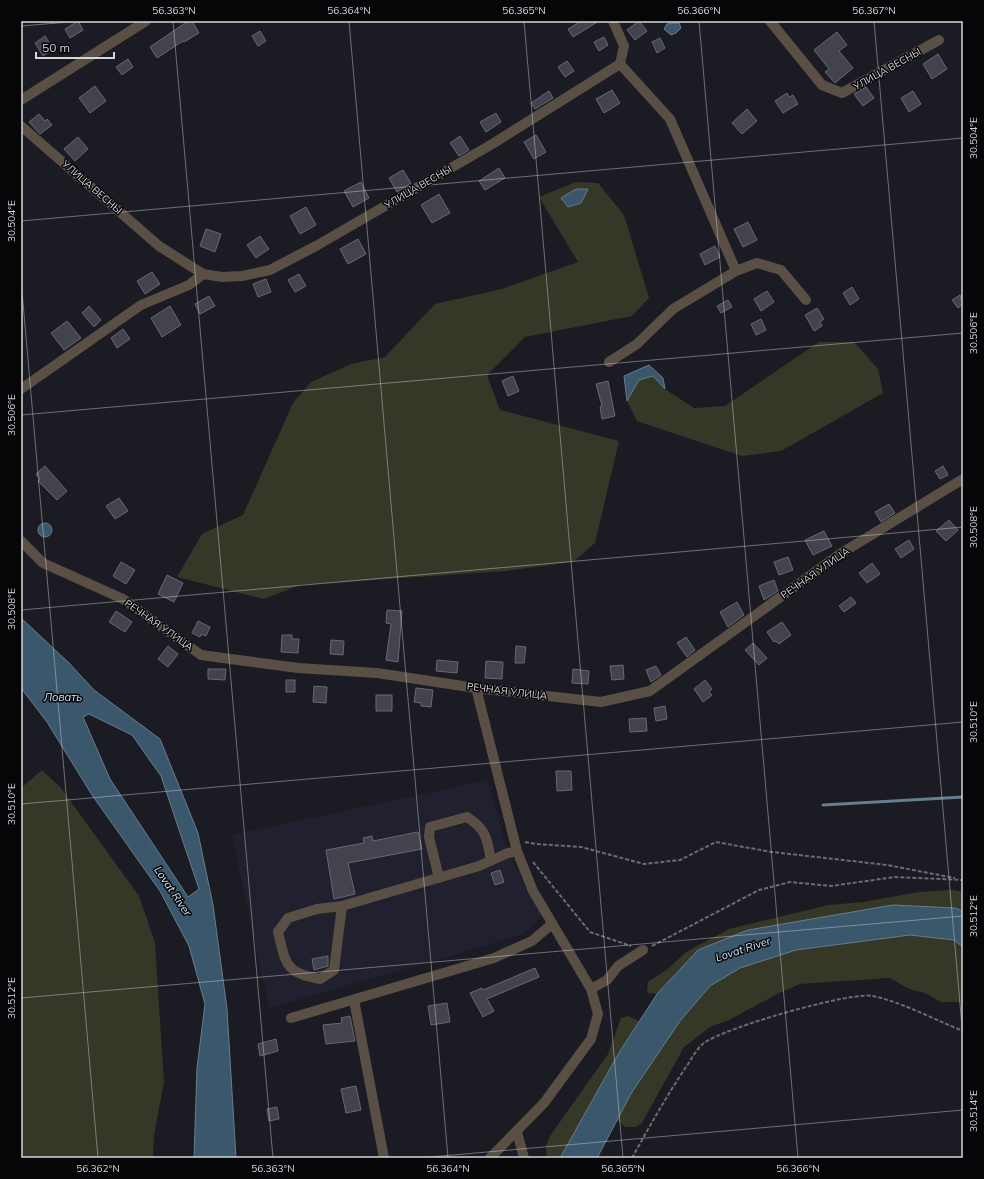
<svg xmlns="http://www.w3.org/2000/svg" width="984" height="1179" viewBox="0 0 984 1179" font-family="Mulish,sans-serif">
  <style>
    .built { fill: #21202e }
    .green { fill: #353826 }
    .water { fill: #3a576b; stroke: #687d8d; fill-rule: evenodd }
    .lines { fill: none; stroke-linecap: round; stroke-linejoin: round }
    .stream { stroke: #687d8d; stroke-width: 3 }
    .building { fill: #43434d; stroke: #686873 }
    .path { stroke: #6c6c74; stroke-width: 2; stroke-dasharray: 4 2; stroke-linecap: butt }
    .minor { stroke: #5a4f45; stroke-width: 10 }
    .ticks { fill: none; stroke: #d5d5db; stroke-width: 1; stroke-opacity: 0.45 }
    .labels { text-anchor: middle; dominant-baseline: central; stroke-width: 3; stroke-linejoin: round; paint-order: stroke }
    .street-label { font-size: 10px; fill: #d5d5db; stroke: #060609 }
    .water-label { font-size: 11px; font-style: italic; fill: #d1e7f6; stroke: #060609 }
    .neatline { fill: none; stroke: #d5d5db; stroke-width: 1.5 }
    .ticks-label { font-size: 10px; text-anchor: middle; fill: #d5d5db }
  </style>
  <rect width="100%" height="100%" fill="#1b1b23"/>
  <path class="built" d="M488 780 508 853 542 915 534 926 523 934 474 949 269 1008 232 835Z"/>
  <path class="green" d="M576 182 598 183 624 215 649 298 632 316 525 337 487 375 500 410 619 441 595 543 573 562 505 571 300 585 264 599 177 577 202 534 243 515 293 403 311 382 351 364 385 357 435 304 502 289 578 262 539 197Z
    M819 342H854L878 369 883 393 781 451 742 456 637 421 627 401 639 380 653 376 665 389 694 408 725 406Z
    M42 770 61 788 139 896 155 943 164 1082 154 1135 153 1158H21V788Z
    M954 890 963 892V911L955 908 698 950 657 994 647 993 648 982 669 968 686 952 729 929 829 905 863 902 919 892Z
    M910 935 954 940 963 947V1003L958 1002H941L925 993 909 989 890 978 800 984 777 994 729 1020 710 1027 684 1047 642 1123 636 1127H625L617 1120C638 1080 663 1041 692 1007 698 1000 704 991 710 986 757 947 851 943 910 935Z
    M628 1016 639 1021 620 1051 560 1158H547L546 1146 550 1136 608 1054 621 1018Z"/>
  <path class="water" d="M673 23H679L681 28 676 33 671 35 664 29 667 24Z
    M576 189H588L581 203 568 207 561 198Z
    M649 365 663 378 665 389 653 376 639 380 627 401 624 376Z
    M38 530a7 7 0 1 1 14 0a7 7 0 1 1-14 0Z
    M21 618 69 663 94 690 160 739 198 833 213 905 227 1009 236 1158H194L197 1068 205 1004 189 946 160 891 92 795 47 722 21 688ZM89 714 132 735 161 776 199 889 188 897 110 779 83 717Z
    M893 905 955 908 963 911V947L954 940 910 935 796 950 740 968 710 986 680 1021 632 1092 597 1158H560L620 1051 657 994 698 950 748 930Z"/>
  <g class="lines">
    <path class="stream" d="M823 805 963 797"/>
  </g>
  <path class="building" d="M78 21 83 30 70 38 65 29Z
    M188 21H192L199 33 184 42 183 41 157 58 150 47Z
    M581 21H599L573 37 568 29Z
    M639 21 647 31 635 40 627 30Z
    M260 31 266 41 258 46 252 36Z
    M837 32 847 45 839 51 853 68 835 83 825 72 829 69 814 50Z
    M45 36 53 49 43 56 35 43Z
    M604 37 608 45 599 51 594 42Z
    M660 38 665 48 657 53 652 42Z
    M938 54 947 69 932 79 923 64Z
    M128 59 133 67 122 75 116 67Z
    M567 61 574 71 565 77 558 67Z
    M95 86 106 101 90 113 79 98Z
    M866 87 874 98 863 106 854 94Z
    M612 90 620 103 604 113 596 99Z
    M549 91 553 98 535 109 531 103Z
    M913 91 921 104 909 112 901 98Z
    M787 93 789 97 793 95 798 104 783 113 775 101Z
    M747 109 757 121 742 134 732 123Z
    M496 113 501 122 486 132 480 122Z
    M39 114 45 121 47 119 52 125 40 134 29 122Z
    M536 135 546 152 534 159 524 142Z
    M460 136 469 150 459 156 450 143Z
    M78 137 88 149 75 161 64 149Z
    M499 168 505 178 485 190 479 181Z
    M403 170 411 183 397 192 389 178Z
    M361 182 369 198 353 207 344 191Z
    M439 194 450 213 432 223 421 205Z
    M306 207 316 225 300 234 290 216Z
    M748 222 757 240 743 247 734 229Z
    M206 229 221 234 215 252 200 246Z
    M260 236 269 249 256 258 247 245Z
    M358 239 366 254 348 264 340 249Z
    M715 246 720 257 705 265 700 254Z
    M152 272 160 284 145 294 137 281Z
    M299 274 306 286 295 292 288 280Z
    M266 279 271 292 258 297 253 284Z
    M852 287 859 299 850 305 843 293Z
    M767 291 774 302 761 311 754 299Z
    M960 295 963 304 958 308 952 300Z
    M209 296 215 306 200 314 195 304Z
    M728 300 732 307 721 313 717 306Z
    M89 306 101 320 94 327 82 313Z
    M170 306 181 325 162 337 151 318Z
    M817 308 824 319 820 322 822 326 814 331 805 315Z
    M761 319 766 330 756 335 751 324Z
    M67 321 81 338 64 350 51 333Z
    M123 329 130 339 117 348 111 338Z
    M513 376 519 391 508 396 502 381Z
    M608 381 615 416 602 419 600 407 602 406 596 384Z
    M45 466 67 491 57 500 38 481 40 479 36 474Z
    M943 466 948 475 940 479 935 471Z
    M119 498 128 511 115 519 106 506Z
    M889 504 895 513 881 522 875 512Z
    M949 520 958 530 946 541 936 531Z
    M824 531 832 546 813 555 805 540Z
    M909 540 914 549 901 558 895 549Z
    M788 557 793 570 779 575 774 562Z
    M121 562 135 570 126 584 113 576Z
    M872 563 880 574 867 583 859 573Z
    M167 575 183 583 174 602 158 594Z
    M774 580 778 591 764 600 759 586Z
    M851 597 856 603 844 612 839 606Z
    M737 602 744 615 728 627 720 612Z
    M387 610 402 611 398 662 386 660 391 624 386 623Z
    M116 611 132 622 125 632 109 622Z
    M198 621 210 627 206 636 201 634 200 637 192 633Z
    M782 622 791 635 779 644 776 641 774 642 767 632Z
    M282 635H292V639H299L298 653 281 652Z
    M686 637 695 650 687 657 677 643Z
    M331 640 344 641 343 655 330 654Z
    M753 643 767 658 759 665 745 650Z
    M168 646 178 654 168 667 158 659Z
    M516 646 526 647 524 663H515Z
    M437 660 458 662 457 673 436 671Z
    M486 661 503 662 502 679 485 678Z
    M623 665 624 679 612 680 610 666Z
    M656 666 661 675 651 682 646 670Z
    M208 669H226L225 680 208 679Z
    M573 669 589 671 588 684 572 683Z
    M286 680H295V692H286Z
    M705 680 712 689 709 692 712 695 703 702 694 689Z
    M314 686 327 687 326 703 313 702Z
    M416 688 433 690 431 707 421 706V703L414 702Z
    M376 695H392V711H376Z
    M665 706 667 719 656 721 654 708Z
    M646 718 647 731 630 732 629 719Z
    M556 771H571L572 790 557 791Z
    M418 832 422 849 348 863 355 894 334 899 326 850 364 843 363 838 372 836 373 841Z
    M500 870 504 882 495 885 491 873Z
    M328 956V966L314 970 312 959Z
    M535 968 539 977 487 999 494 1011 483 1017 470 993 482 988 483 990Z
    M447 1003 450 1022 431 1025 428 1006Z
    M350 1016 355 1041 326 1044 323 1025 342 1023 341 1018Z
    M276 1039 278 1051 260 1056 258 1044Z
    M356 1086 361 1110 346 1113 341 1089Z
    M277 1107 279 1119 269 1121 267 1109Z"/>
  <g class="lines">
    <path class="path" d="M525 842 537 844 581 847 644 864 680 860 716 842 772 852 887 865 955 878
      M533 862 590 932 631 946
      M652 946 759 890 790 882 831 886 895 877 963 880
      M632 1158C649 1127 666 1097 686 1067 691 1060 697 1048 704 1043 724 1028 851 991 873 996 904 1003 933 1019 963 1031"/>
    <path class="minor" d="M770 21 822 85 842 93 939 40
      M620 64 670 119 736 271
      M21 100 146 21
      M21 126 159 246 203 274 222 277 242 276 270 270 316 246 494 143 620 64 624 46 613 21
      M609 362 637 344 673 309 736 271 757 263 781 270 806 300
      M21 389 141 305 189 285 203 274
      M21 541 43 563 123 599 201 655 298 668 377 673 476 688 601 702 650 691 840 554 963 479
      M476 688 517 851 533 891 591 989 598 1014 591 1039 544 1103 490 1158
      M439 878 429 837 430 827 467 817C487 830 487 839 491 861
      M342 906 334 970 320 979C284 973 286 963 278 932L288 918 317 909 342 906 479 866 508 853 517 851
      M591 989 607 980 618 966 643 950
      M354 1000 384 1158
      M291 1018 494 958 532 941 552 924
      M517 1132 524 1158"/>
  </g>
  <path class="ticks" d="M173 21 273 1158M349 21 448 1158M524 21 623 1158M699 21 798 1158M874 21 963 1038M21 26 81 21M21 221 963 138M21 280 98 1158M21 415 963 333M21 610 963 527M21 804 963 722M21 998 963 916M419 1158 963 1110"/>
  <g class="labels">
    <g class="street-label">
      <text transform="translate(887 69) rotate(-29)">УЛИЦА ВЕСНЫ</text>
      <text transform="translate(92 187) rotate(41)">УЛИЦА ВЕСНЫ</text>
      <text transform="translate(418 187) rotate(-30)">УЛИЦА ВЕСНЫ</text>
      <text transform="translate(815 573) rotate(-35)">РЕЧНАЯ УЛИЦА</text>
      <text transform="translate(159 625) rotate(35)">РЕЧНАЯ УЛИЦА</text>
      <text transform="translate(507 691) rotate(7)">РЕЧНАЯ УЛИЦА</text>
    </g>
    <g class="water-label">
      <text x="63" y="697">Ловать</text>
      <text transform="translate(173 891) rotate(56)">Lovat River</text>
      <text transform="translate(743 949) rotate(-18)">Lovat River</text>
    </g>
  </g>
  <rect width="984" height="1179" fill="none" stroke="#060609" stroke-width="44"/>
  <path d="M36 52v6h78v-6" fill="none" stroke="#d5d5db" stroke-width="2"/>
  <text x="42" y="52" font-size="12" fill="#d5d5db" stroke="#060609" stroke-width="3" paint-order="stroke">50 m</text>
  <rect x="22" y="22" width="940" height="1135" class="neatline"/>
  <g class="ticks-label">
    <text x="174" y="14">56.363°N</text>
    <text x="349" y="14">56.364°N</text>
    <text x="524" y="14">56.365°N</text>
    <text x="699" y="14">56.366°N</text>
    <text x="874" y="14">56.367°N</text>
    <text transform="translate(973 138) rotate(-90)" y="4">30.504°E</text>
    <text transform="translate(11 221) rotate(-90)" y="4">30.504°E</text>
    <text transform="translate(973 333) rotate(-90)" y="4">30.506°E</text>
    <text transform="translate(11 415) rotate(-90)" y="4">30.506°E</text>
    <text transform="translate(973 527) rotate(-90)" y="4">30.508°E</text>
    <text transform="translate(11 609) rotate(-90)" y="4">30.508°E</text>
    <text transform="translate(973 722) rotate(-90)" y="4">30.510°E</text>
    <text transform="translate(11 804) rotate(-90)" y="4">30.510°E</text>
    <text transform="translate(973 916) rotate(-90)" y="4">30.512°E</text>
    <text transform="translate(11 998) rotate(-90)" y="4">30.512°E</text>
    <text transform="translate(973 1111) rotate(-90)" y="4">30.514°E</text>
    <text x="98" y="1172">56.362°N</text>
    <text x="273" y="1172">56.363°N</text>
    <text x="448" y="1172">56.364°N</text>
    <text x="623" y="1172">56.365°N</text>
    <text x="798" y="1172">56.366°N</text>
  </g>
</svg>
